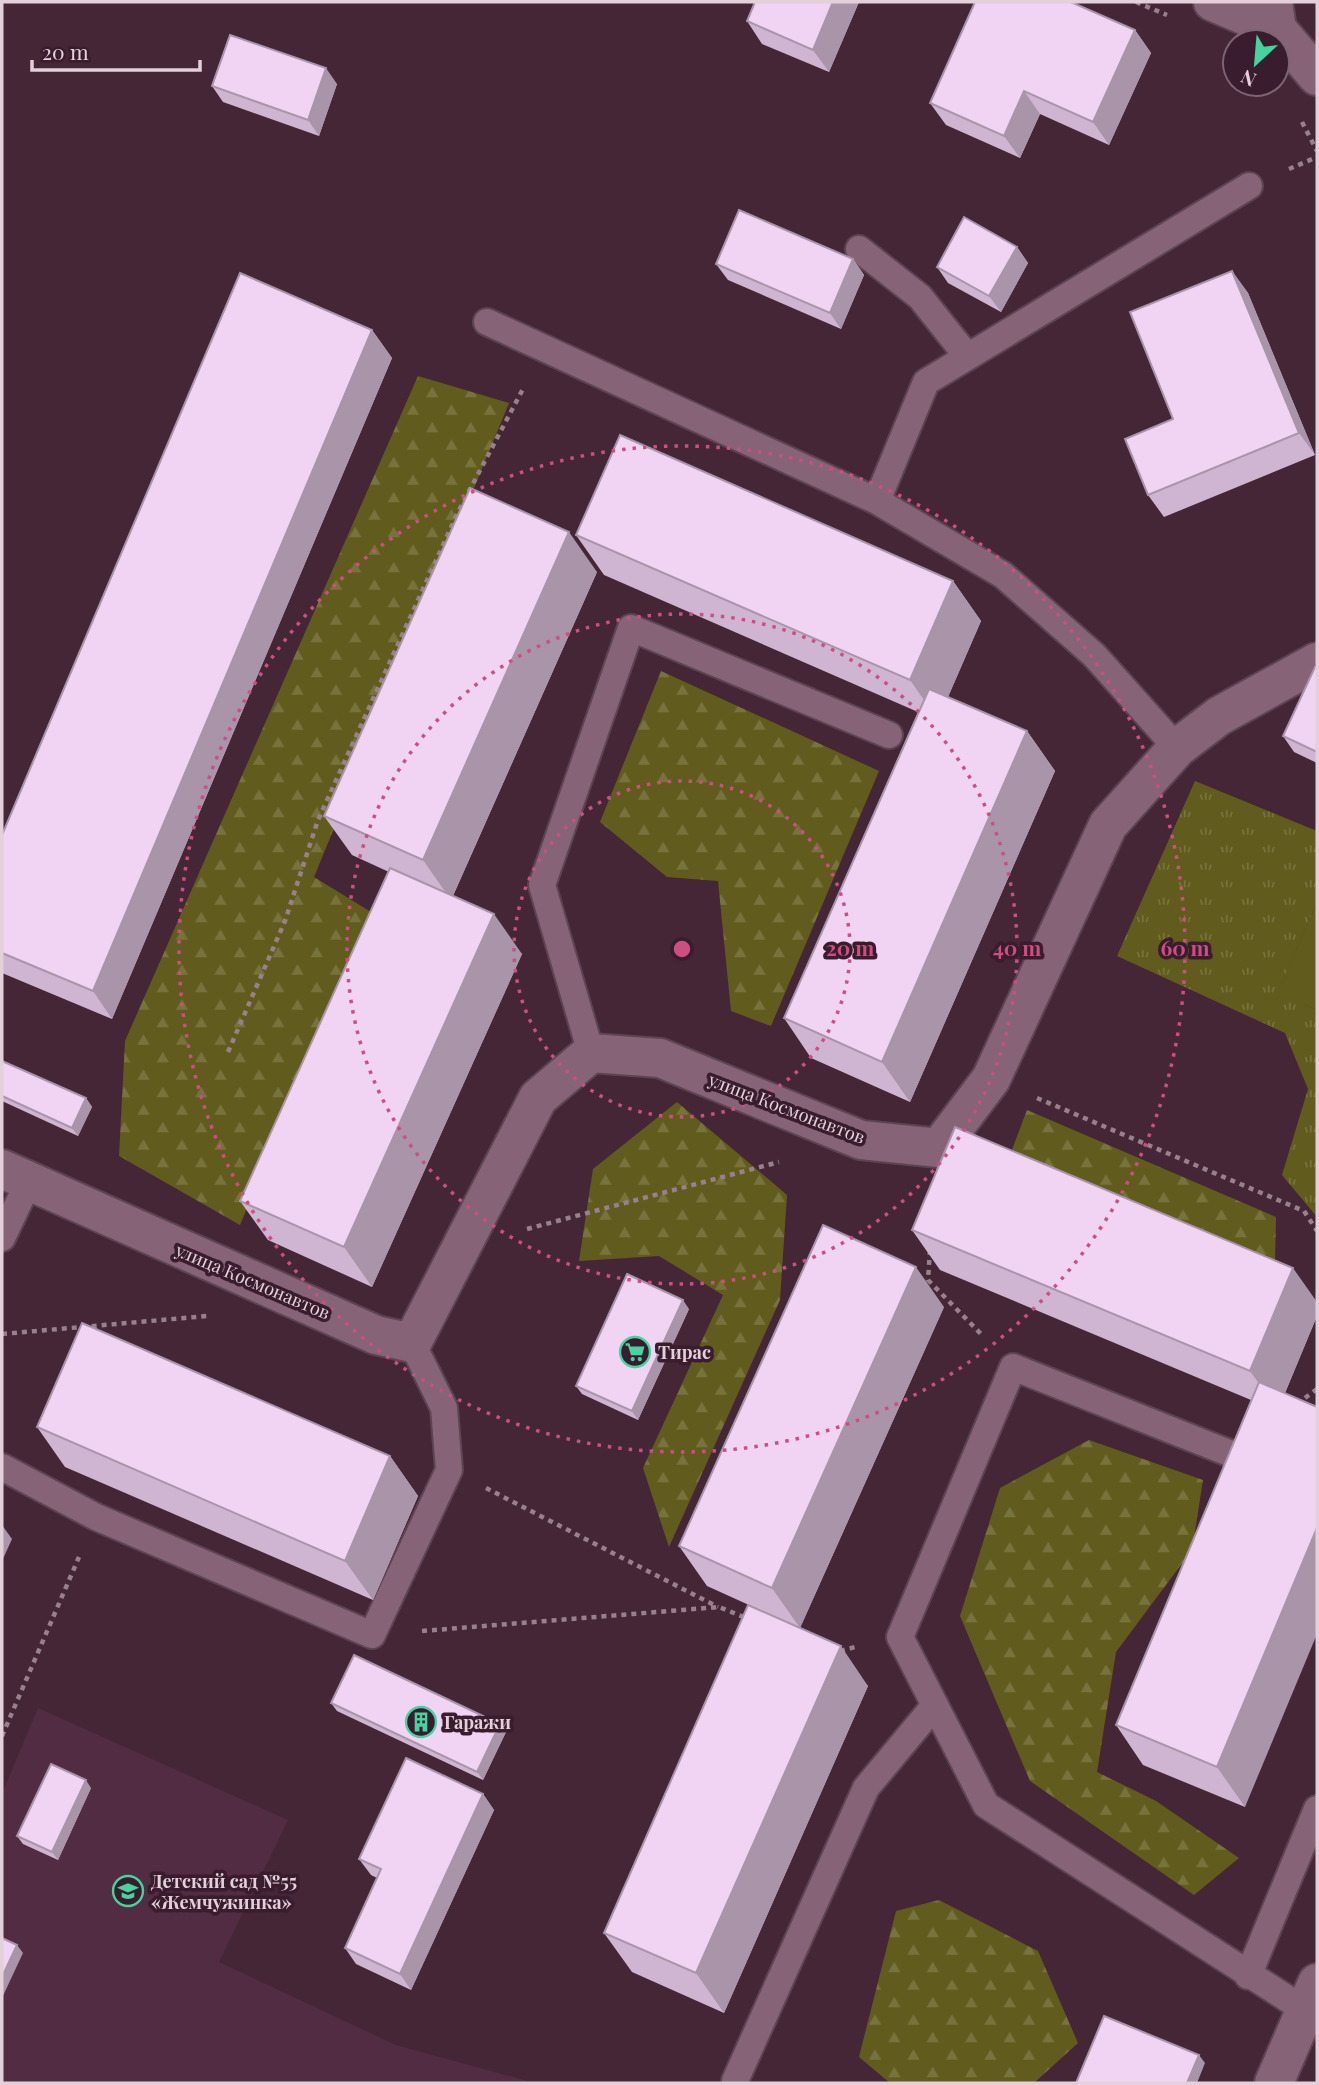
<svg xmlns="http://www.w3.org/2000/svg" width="1319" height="2085" viewBox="0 0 1319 2085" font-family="'Playfair Display',serif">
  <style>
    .built { fill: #512c42 }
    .grass { fill: url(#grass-tufts) }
    .forest { fill: url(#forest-firs) }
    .pitch { fill: #615c1d }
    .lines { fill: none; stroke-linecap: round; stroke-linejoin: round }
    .service-casing { stroke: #5d4453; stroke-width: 30 }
    .minor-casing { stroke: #5d4453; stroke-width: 42 }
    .path { stroke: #98808d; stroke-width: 4.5; stroke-dasharray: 5 5; stroke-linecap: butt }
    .service { stroke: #866377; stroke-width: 26 }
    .minor { stroke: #866377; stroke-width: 38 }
    .wall { fill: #cfb5d1 }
    .shaded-wall { fill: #a994aa }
    .building { fill: #f1d3f3; stroke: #a994aa; stroke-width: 2 }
    .ring { fill: none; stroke: #cc4f81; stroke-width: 3.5; stroke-dasharray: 3.5 7 }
    .labels { text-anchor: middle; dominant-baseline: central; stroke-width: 7; stroke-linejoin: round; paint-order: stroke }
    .street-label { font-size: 18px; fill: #e4d0da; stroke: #391c2d }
    .poi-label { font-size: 18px; font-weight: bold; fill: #e4d0da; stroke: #391c2d; text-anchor: start }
    .centre { fill: #cc4f81; stroke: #391c2d; stroke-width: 3.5 }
    .ring-label { font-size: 21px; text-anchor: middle; font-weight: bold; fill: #cc4f81; stroke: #391c2d; stroke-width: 7; stroke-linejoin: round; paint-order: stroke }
  </style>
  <defs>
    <pattern id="grass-tufts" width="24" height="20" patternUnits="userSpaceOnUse" patternTransform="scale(1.75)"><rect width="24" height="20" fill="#615c1d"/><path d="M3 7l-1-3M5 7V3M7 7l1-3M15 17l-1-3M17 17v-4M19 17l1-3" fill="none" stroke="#78723d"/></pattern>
    <pattern id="forest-firs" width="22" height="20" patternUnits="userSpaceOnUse" patternTransform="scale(1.75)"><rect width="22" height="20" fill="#615c1d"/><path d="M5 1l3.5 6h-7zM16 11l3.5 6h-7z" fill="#78723d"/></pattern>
  </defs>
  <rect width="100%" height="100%" fill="#442637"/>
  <path class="built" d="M38 1708 288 1820 219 1962 396 2045 535 2083H2V1793Z"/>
  <path class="grass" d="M1195 781 1317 831V903L1278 992 1317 1010V1217L1282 1175 1308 1089 1285 1033 1117 956Z"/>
  <path class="forest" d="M418 376 509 403 314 877 371 912 240 1225 119 1156 125 1041Z
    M661 671 879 771 771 1026 731 1011 718 881 667 877 600 822Z
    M677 1102 787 1195 780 1300 669 1547 643 1468 723 1295 659 1256 579 1261 593 1169Z
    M1027 1110 1276 1217 1275 1262 1010 1155Z
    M1089 1440 1203 1480 1192 1550 1116 1652 1097 1772 1156 1801 1239 1858 1194 1895 1030 1781 960 1616 1000 1488Z
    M939 1900 1038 1951 1078 2043 1034 2083H890L859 2057 896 1911Z"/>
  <path class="pitch" d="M1317 903V1010L1277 993Z"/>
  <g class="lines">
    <g class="service-casing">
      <path id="service" d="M859 249 920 297 967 356
        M487 322 877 501 1003 575 1094 655 1177 748
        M877 501 926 382 1249 186
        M591 1053 542 885 631 628 889 735
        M2 1238 28 1183
        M1234 1455 1013 1367 900 1637 986 1805 1305 2010
        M2 1467 96 1517 372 1635 449 1470 444 1408 412 1343
        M1248 1976 1317 1809
        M735 2081 866 1788 935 1705"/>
    </g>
    <g class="minor-casing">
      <path id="minor" d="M1213 2 1277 29
        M1273 2 1277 29 1317 76
        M2 1169 376 1335 412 1343 538 1098 591 1053 660 1058 861 1140 939 1148 991 1079 1108 825 1177 748 1219 716 1317 662
        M1274 2083 1317 1983"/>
    </g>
    <path class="path" d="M1136 2 1167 15
      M1302 122 1317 151
      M1289 169 1317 157
      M228 1052 285 921 318 820 458 512 524 387
      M1037 1098 1304 1211 1317 1231
      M527 1229 779 1162
      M930 1250 928 1280 984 1337
      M2 1334 207 1316
      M1297 1404 1317 1389
      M486 1488 718 1607
      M422 1631 719 1607 746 1618
      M840 1651 859 1646
      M2 1736 79 1557"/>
    <use href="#service" class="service"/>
    <use href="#minor" class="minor"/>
  </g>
  <path class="wall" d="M755 2H859L829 72 762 44 747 21Z
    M1135 30 1151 53 1109 145 1040 114 1020 158 946 125 930 103Z
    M337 84 319 136 223 102 212 86Z
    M1017 247 1028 263 1001 312 948 283 937 267Z
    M853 259 864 275 841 329 728 280 716 264Z
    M1232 271 1248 293 1315 455 1164 517 1148 495 1173 419Z
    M372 330 392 358 112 1019 2 973V835Z
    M576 535 953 581 981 621 948 697 1027 731 1055 771 910 1102 811 1058 784 1018 918 712 604 575Z
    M597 572 453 896 522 954 372 1287 268 1240 240 1201 389 872 352 855 324 816Z
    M1317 668V763L1294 752 1283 736Z
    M2 1061 86 1098 92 1107 78 1136 2 1101Z
    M912 1230 1317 1316 1285 1393 1245 1807 1143 1765 1116 1725 1251 1400 940 1270Z
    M944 1307 800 1628 868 1686 724 2013 632 1972 604 1933 760 1610 707 1586 679 1546Z
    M689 1309 638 1420 582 1394 576 1386Z
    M37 1427 390 1456 418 1496 373 1600 65 1467Z
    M331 1703 500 1724 506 1732 483 1780 337 1711Z
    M91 1788 58 1860 23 1844 17 1836Z
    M483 1794 494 1810 411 1990 356 1964 345 1948 377 1878 371 1875 359 1859Z"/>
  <path class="shaded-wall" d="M833 2H859L829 72 813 50Z
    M1135 30 1151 53 1109 145 1093 122Z
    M326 68 337 84 319 136 308 120Z
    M1024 91 1040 114 1020 158 1004 136Z
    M1017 247 1028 263 1001 312 989 296Z
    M853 259 864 275 841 329 830 313Z
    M1232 271 1248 293 1315 455 1299 433Z
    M372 330 392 358 112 1019 93 991Z
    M569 532 597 572 451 900 423 860Z
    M953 581 981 621 938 720 910 680Z
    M1027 731 1055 771 910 1102 882 1062Z
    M494 914 522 954 372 1287 344 1247Z
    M86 1098 92 1107 78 1136 72 1128Z
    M916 1267 944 1307 800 1628 772 1588Z
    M1293 1268 1317 1302V1316L1278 1410 1250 1371Z
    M683 1300 689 1309 638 1420 632 1411Z
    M390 1456 418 1496 373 1600 345 1561Z
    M2 1525 12 1539 2 1561Z
    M1317 1528V1634L1245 1807 1217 1767Z
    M841 1646 868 1686 724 2013 696 1973Z
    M500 1724 506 1732 483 1780 477 1772Z
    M86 1780 91 1788 58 1860 52 1852Z
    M483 1794 494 1810 411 1990 400 1974Z
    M17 1945 23 1953 2 1998V1977Z
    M1199 2055 1205 2063 1197 2083H1187Z"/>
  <path class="building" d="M755 2H833L813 50 747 21Z
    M975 2H1071L1135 30 1093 122 1024 91 1004 136 930 103Z
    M230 35 326 68 308 120 212 86Z
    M739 210 853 259 830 313 716 264Z
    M964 217 1017 247 989 296 937 267Z
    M1232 271 1299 433 1148 495 1125 439 1173 419 1130 312Z
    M240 273 372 330 93 991 2 953V835Z
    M620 435 953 581 910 680 576 535Z
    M470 488 569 532 423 860 324 816Z
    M1315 667 1317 668V752L1283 736Z
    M929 689 1027 731 882 1062 784 1018Z
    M390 868 494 914 344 1247 240 1201Z
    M2 1061 86 1098 72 1128 2 1096Z
    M955 1127 1293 1268 1250 1371 912 1230Z
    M823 1225 916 1267 772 1588 679 1546Z
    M627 1274 683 1300 632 1411 576 1386Z
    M82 1323 390 1456 345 1561 37 1427Z
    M1259 1382 1317 1407V1528L1217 1767 1116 1725Z
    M748 1605 841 1646 696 1973 604 1933Z
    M354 1655 500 1724 477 1772 331 1703Z
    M406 1758 483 1794 400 1974 345 1948 381 1869 359 1859Z
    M51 1764 86 1780 52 1852 17 1836Z
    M2 1938 17 1945 2 1977Z
    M1104 2016 1199 2055 1187 2083H1076Z"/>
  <g class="ring">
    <circle cx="682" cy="949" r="168"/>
    <circle cx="682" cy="949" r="335"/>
    <circle cx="682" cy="949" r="503"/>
  </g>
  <defs>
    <g id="supermarket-ring" transform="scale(1.575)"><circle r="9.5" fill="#391c2d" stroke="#45d49f" stroke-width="1.5"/><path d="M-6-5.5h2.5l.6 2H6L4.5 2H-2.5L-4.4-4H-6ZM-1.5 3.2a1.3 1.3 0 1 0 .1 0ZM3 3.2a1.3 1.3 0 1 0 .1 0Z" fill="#45d49f"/></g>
    <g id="building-ring" transform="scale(1.575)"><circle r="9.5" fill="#391c2d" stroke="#45d49f" stroke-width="1.5"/><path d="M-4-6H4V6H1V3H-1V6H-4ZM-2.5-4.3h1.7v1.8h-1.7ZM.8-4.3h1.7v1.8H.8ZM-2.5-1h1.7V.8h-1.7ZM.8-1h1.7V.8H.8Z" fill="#45d49f"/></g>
    <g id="school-ring" transform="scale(1.575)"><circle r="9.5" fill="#391c2d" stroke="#45d49f" stroke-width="1.5"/><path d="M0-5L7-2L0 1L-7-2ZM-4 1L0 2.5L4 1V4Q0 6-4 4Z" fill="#45d49f"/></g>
  </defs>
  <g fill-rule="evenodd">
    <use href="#supermarket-ring" x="635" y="1352"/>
    <use href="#building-ring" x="421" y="1722"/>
    <use href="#school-ring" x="128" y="1891"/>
  </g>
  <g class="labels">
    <g class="street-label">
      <text transform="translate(787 1108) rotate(21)">улица Космонавтов</text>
      <text transform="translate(253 1281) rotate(23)">улица Космонавтов</text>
    </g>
    <g class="poi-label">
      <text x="658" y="1352">Тирас</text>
      <text x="444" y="1722">Гаражи</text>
      <text x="151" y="1881">Детский сад №55<tspan x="151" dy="21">«Жемчужинка»</tspan></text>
    </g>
  </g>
  <circle cx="682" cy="949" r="10" class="centre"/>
  <g class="ring-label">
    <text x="850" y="956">20 m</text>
    <text x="1017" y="956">40 m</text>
    <text x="1185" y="956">60 m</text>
  </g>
  <rect width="1319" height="2085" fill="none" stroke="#e4d0da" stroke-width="7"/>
  <g transform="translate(1256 63) rotate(206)"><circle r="33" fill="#391c2d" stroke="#7d6472" stroke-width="2"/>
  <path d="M0-5L12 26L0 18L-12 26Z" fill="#45d49f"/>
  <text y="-10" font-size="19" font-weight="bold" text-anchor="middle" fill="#e4d0da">N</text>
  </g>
  <path d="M32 60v10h168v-10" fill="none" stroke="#e4d0da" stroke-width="3.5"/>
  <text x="42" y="60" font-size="21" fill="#e4d0da" stroke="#391c2d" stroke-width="5" paint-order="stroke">20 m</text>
</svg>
